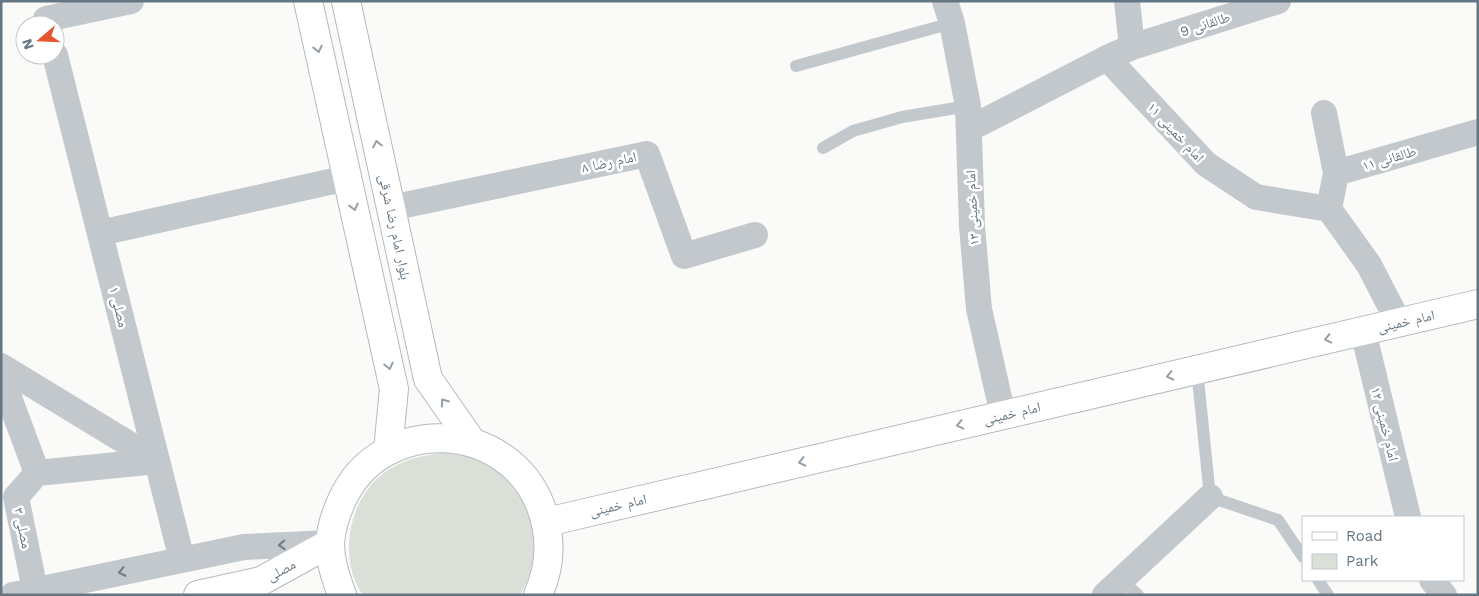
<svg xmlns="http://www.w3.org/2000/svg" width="1479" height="596" viewBox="0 0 1479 596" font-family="'Work Sans','Noto Naskh Arabic',sans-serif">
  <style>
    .green { fill: #dadfd7 }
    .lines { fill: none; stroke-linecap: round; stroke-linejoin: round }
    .secondary-casing { stroke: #b3babf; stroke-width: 30 }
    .lane { stroke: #c3c8cc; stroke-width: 12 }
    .street { stroke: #c3c8cc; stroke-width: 26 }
    .secondary { stroke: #fff; stroke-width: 28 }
    .oneway { stroke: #939fa8 }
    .oneway2 { stroke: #6a7a87 }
    .labels { text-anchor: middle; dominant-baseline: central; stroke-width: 5; stroke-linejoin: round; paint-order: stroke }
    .street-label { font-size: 14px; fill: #657683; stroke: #fff }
  </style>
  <rect width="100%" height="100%" fill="#fafaf8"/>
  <path class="green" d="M442 453C451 454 463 454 472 458 528 480 551 544 520 595H363C337 559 349 498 384 473 403 459 420 456 442 453Z"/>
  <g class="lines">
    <g class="secondary-casing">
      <path id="secondary" d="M308 1 394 389 388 450
        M346 1 428 379 472 442
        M547 522 1478 304
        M198 595 261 581 330 543
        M342 595C336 578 330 562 330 543 331 528 336 513 342 500 381 414 508 419 541 507 552 537 551 566 538 595"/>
    </g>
    <path class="lane" d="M796 66 952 23
      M823 148 853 131 902 117 968 106
      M1197 369 1210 497 1278 520 1303 557
      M1121 580 1138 595
      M1318 580 1328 595"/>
    <path class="street" d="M945 1 952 23 968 106 972 226 979 309 1003 415
      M1127 1 1132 47
      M48 25 46 19 131 1
      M55 55 182 560
      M1107 58 1206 164 1256 197 1329 209 1369 265 1399 323
      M1324 113 1336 173
      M969 129 1107 58 1132 47 1278 1
      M391 208 647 154 684 256 755 235
      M1329 209 1336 173 1478 132
      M100 233 347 178
      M1363 331 1408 517
      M1 366 157 461
      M1 376 37 473 157 461
      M1432 580 1444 595
      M35 590 16 497 37 473
      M13 595 244 547 330 543
      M1105 595 1210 497"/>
    <use href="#secondary" class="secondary"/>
  </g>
  <defs><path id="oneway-chevron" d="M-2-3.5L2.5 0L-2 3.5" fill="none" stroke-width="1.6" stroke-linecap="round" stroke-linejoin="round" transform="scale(1.25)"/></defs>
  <g class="oneway">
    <use href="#oneway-chevron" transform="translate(318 49) rotate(77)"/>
    <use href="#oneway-chevron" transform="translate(377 144) rotate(-102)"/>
    <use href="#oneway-chevron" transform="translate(354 207) rotate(77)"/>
    <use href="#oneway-chevron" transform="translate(1328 339) rotate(167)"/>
    <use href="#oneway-chevron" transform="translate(389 366) rotate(77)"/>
    <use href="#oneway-chevron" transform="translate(1170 376) rotate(167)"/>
    <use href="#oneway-chevron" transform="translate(444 402) rotate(-125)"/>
    <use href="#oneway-chevron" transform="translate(960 425) rotate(167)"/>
    <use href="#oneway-chevron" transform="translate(802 462) rotate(167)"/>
  </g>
  <g class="oneway2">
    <use href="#oneway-chevron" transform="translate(282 545) rotate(178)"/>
    <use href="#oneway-chevron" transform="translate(122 572) rotate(168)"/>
  </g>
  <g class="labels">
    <g class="street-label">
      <text transform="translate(1205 24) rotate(-18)">طالقانی 9</text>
      <text transform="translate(1176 132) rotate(47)">امام خمینی ۱۱</text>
      <text transform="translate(1389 158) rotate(-16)">طالقانی ۱۱</text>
      <text transform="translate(609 162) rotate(-12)">امام رضا ۸</text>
      <text transform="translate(972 208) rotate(-93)">امام خمینی ۱۳</text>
      <text transform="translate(395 227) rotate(78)">بلوار امام رضا شرقی</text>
      <text transform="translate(119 307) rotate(76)">مصلی ۱</text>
      <text transform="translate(1406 321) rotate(-13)">امام خمینی</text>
      <text transform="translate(1012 413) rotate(-13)">امام خمینی</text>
      <text transform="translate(1385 424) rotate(76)">امام خمینی ۱۲</text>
      <text transform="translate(618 505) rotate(-13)">امام خمینی</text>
      <text transform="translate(23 528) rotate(78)">مصلی ۳</text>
      <text transform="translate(281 570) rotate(-28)">مصلی</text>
    </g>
  </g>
  <rect width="1479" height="596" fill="none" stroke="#657683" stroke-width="5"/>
  <rect x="1302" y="516" width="162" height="65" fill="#ffffff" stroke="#c1c8cd"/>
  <rect x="1312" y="532" width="25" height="8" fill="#ffffff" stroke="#c1c8cd"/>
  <text x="1346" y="541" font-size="15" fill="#657683">Road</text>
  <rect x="1312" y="554" width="25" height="15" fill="#dadfd7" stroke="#c1c8cd"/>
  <text x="1346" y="566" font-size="15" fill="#657683">Park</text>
  <g transform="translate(40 40) rotate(251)"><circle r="24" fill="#ffffff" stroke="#c1c8cd"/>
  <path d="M0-4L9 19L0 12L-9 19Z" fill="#e4572e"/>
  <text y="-8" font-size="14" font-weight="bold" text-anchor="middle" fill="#657683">N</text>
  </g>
</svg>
